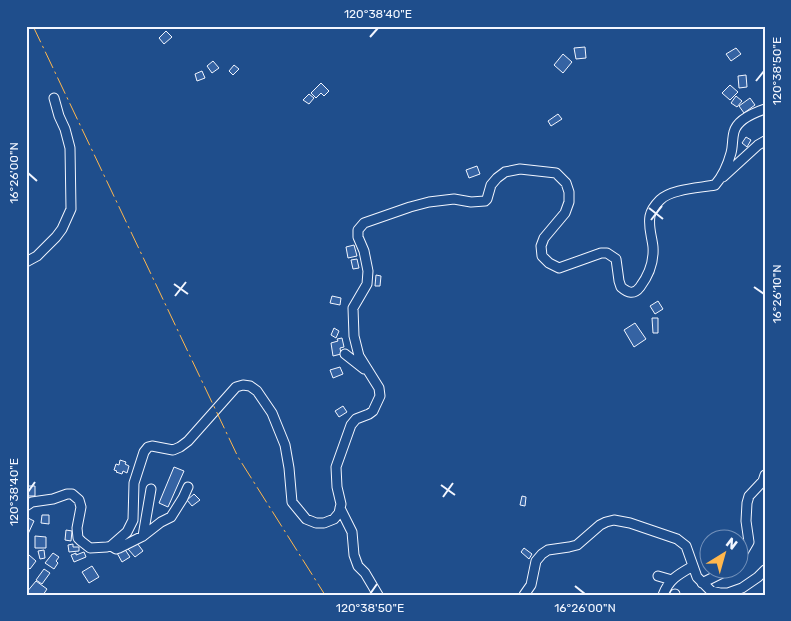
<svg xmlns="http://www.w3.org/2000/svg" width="791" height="621" viewBox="0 0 791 621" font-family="Rubik,sans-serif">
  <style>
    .building { fill: #3563a3; stroke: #f2f6ff }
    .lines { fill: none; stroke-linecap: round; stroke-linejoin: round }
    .minor-casing { stroke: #f2f6ff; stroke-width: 11 }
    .minor { stroke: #1f4e8c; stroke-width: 9 }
    .power { stroke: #ffb74d; stroke-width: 1; stroke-dasharray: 18 4 2.5 4; stroke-linecap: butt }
    .ticks { fill: none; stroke: #f2f6ff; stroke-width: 2 }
    .neatline { fill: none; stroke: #f2f6ff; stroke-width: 2 }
    .ticks-label { font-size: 12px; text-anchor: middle; fill: #f2f6ff }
  </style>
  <rect width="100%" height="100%" fill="#1f4e8c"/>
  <path class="building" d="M166 31 172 37 164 44 159 38Z
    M585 47 586 58 576 59 574 48Z
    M736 48 741 54 731 61 726 54Z
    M563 54 572 62 563 73 554 65Z
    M213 61 219 68 212 73 207 66Z
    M234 65 239 69 233 75 229 71Z
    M202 71 205 78 197 81 195 74Z
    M746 75 747 87 739 88 738 76Z
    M321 83 329 91 324 96 321 93 316 98 311 93Z
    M730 85 738 92 730 100 722 93Z
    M309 94 314 98 309 104 303 100Z
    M736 96 742 101 737 107 731 103Z
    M750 98 755 105 744 113 739 106Z
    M558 114 562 119 551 126 548 121Z
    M746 137 751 140 747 147 742 143Z
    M477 166 480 174 469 178 466 170Z
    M354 245 357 256 348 258 346 247Z
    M357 259 359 268 353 269 351 260Z
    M376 275 381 276 380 286H375Z
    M332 296 341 298 340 305 330 303Z
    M658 301 663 309 655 314 650 306Z
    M652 318H658V333H653Z
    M635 323 646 339 634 347 624 330Z
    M334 328 339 331 336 338 331 335Z
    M342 338 344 347 340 348 341 354 333 356 331 343 338 341 337 339Z
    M340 367 343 374 333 378 330 370Z
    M343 406 347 412 339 417 335 411Z
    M120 460 126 462 125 464 129 466 127 473 123 471 122 474 116 472 117 471 114 470 116 464 119 465Z
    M174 467 184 471 168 507 159 503Z
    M26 486H35V496H26Z
    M194 494 200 500 192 506 187 500Z
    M522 496 526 497 525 506 520 505Z
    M42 515H49V524L41 523Z
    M26 517 34 521 28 534 26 533Z
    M66 530 72 531 71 541 65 540Z
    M35 536 46 537V548H35Z
    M137 543 143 551 135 557 128 549Z
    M73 544V547H79V551L69 552 68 545Z
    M124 548 130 557 122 562 117 553Z
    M524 548 532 554 529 559 521 552Z
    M44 550 45 558 40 559 38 551Z
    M84 552 86 557 74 562 71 555 76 553V555Z
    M53 553 59 557 56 561 58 563 54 569 45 563Z
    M29 555 36 561 30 569 26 566V559Z
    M92 566 99 577 89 583 82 572Z
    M44 569 50 573 42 584 36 580Z
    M36 581 47 589 43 595H29L26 593Z"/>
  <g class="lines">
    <g class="minor-casing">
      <path id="minor" d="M723 177 758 145 765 141
        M26 262 37 256 56 237 62 229 71 209 70 148 65 129 59 116 54 98
        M345 354 364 369
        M26 506 32 502 53 499 67 494H72L79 500 81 507 77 528 78 538 81 541 90 548 107 547 111 546 127 532 133 520 134 483 144 452 148 447 152 446 173 450 180 447 188 441 236 387 243 385 250 386 257 391 272 413 285 445 289 468 292 502 306 519 316 523H324L334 519 339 513 341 504 337 487 336 467 351 425 356 419 369 414 373 411 380 396 379 388 359 356 354 336 353 308 367 284 368 271 364 251 358 237V230L364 223 410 207 429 202 454 199 471 202 485 201 487 199 491 185 497 178 505 172 520 169 556 173 566 183 569 192V202L565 213 544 238 541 246 542 256 549 263 559 268 601 253H607L616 259 619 281 621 287C628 293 634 295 640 287 649 275 654 262 653 247 652 237 648 227 650 216 651 211 656 204 660 200 671 189 699 188 715 185 723 176 728 164 731 153 733 146 732 139 734 132 737 120 753 113 765 109
        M340 508 352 532 354 555 358 566 365 573 378 595
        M143 536 151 489
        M111 546 116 549 119 548 143 536 161 522 171 517 183 498 188 487
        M738 561 749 542 746 521 747 503 749 496 763 481 765 475
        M658 576 672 580
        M702 583 732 568
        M524 595 531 585 536 561 542 554 548 550 569 547 577 545 600 525 606 522 614 520 630 523 677 539 686 546 697 577 711 591 720 593H728L742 588 758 577 765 570
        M663 595C669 579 679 574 693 566
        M675 595V594"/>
    </g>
    <use href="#minor" class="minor"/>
    <path class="power" d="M33 26 238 457 325 595"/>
  </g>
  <path class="ticks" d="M370 37 378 28M756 81 764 71M28 173 37 181M649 208 663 219M651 220 662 206M174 284 188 294M754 287 764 294M175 296 186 282M441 485 455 495M28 492 35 482M443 497 453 483M575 586 585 594M370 594 377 584"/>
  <rect width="791" height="621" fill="none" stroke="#1f4e8c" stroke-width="55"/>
  <g transform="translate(724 554) rotate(37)"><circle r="24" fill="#1f4e8c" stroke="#7391ba"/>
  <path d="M0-4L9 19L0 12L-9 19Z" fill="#ffb74d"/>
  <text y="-8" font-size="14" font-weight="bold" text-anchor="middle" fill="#f2f6ff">N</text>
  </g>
  <rect x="28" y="28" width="736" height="566" class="neatline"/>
  <g class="ticks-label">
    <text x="378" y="18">120°38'40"E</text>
    <text transform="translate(777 71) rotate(-90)" y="4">120°38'50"E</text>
    <text transform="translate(14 173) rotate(-90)" y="4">16°26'00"N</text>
    <text transform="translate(777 294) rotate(-90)" y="4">16°26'10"N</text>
    <text transform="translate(14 492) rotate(-90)" y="4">120°38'40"E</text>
    <text x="370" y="612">120°38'50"E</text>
    <text x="585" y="612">16°26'00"N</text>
  </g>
</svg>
